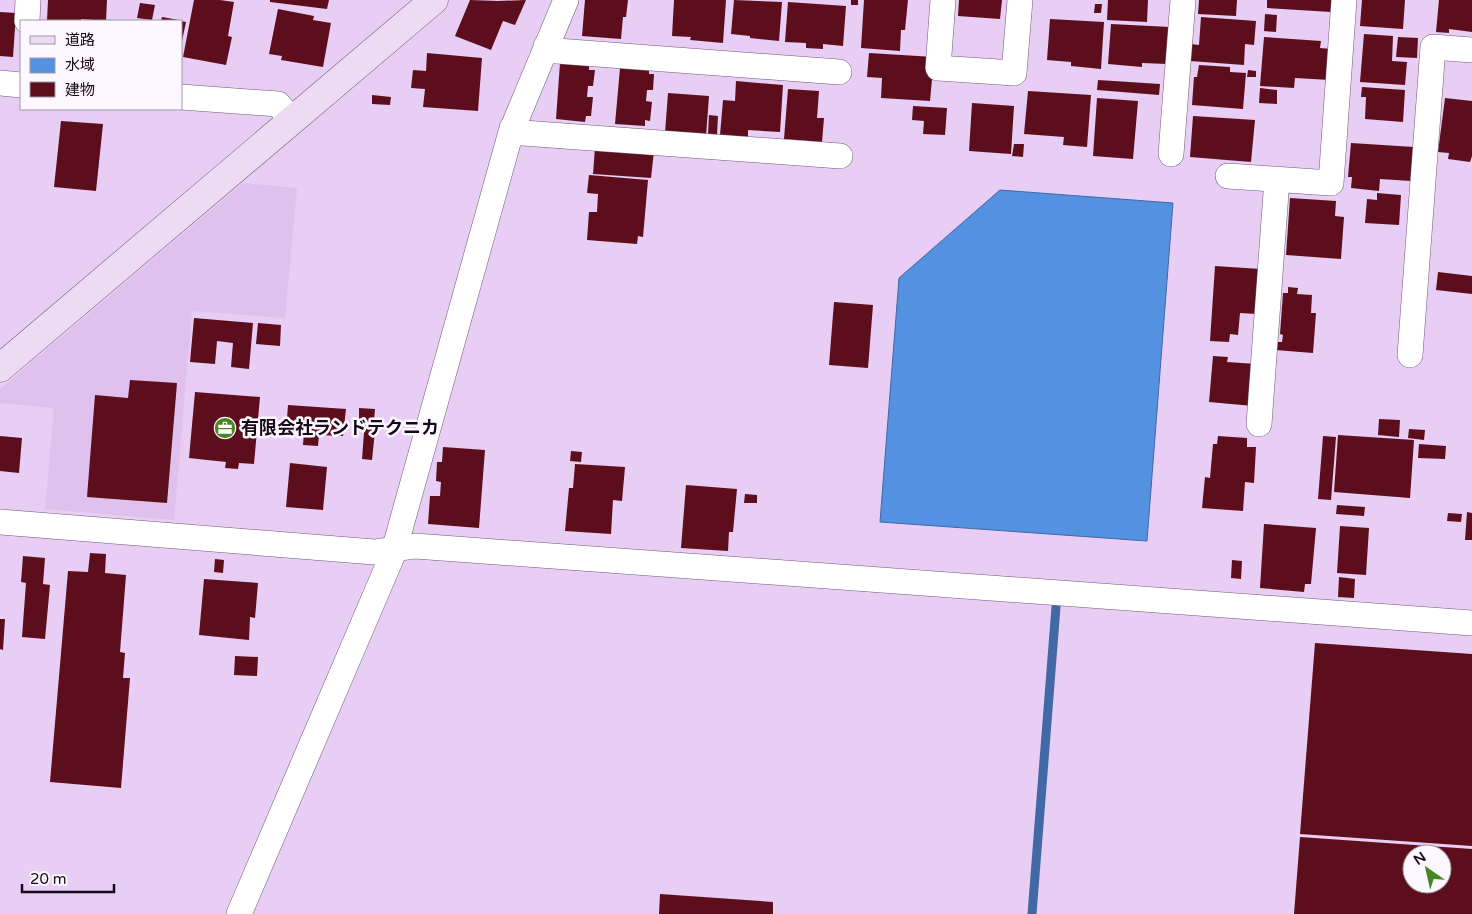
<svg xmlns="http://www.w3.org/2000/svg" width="1472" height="914" viewBox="0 0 1472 914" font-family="'Varela Round','Noto Sans JP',sans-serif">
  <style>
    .built { fill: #e0c0ed }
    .water { fill: #5491e1; stroke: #4169a5 }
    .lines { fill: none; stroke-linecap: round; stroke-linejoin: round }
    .stream { stroke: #4169a5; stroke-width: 9 }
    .building { fill: #5c0e1d; fill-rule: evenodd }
    .street-casing { stroke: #70587a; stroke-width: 26 }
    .secondary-casing { stroke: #70587a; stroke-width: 29 }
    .street { stroke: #fff; stroke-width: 25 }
    .secondary { stroke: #eddbf4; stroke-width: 28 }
    .labels { text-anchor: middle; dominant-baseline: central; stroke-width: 5; stroke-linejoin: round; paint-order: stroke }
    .poi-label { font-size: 18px; font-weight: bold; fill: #150b18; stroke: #fdf7ff; text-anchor: start }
  </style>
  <rect width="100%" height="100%" fill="#e8cdf4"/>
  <path class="built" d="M243 183 297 188 285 318 192 311 174 520 45 509 54 408 0 403V389Z"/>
  <path class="water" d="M1000 190 1173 203 1147 541 880 522 899 278Z"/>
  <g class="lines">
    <path class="stream" d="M1032 914 1056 607"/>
  </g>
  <path class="building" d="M48 0H107L106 21 81 19V21H47Z
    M194 0H220L234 2 228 36 232 37 226 65 183 57Z
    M270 0H329L327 9 270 2Z
    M470 0 498 1 526 0 515 25 503 21 491 50 455 36Z
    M585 0H628L626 17H623L621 39 582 36Z
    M674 0H726L723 43 690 40 691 37 672 36Z
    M734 0 782 2 779 41 750 38V36L731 34Z
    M851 0H858V5H851Z
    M864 0H908L905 30H901L900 51 861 48Z
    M959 0H1002L1000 19 958 16Z
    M1108 0H1148L1147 22 1107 20Z
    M1199 0H1237L1236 16 1198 14Z
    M1267 0H1332L1331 12 1267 8Z
    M1362 0H1405L1403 29 1360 26Z
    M1439 0H1472V32L1449 29V33L1436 32Z
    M788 2 846 6 843 46 823 44V49L806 48V43L785 42Z
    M140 3 155 5 152 20 137 18Z
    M1095 4H1102L1101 13H1094Z
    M278 9 314 16 313 20 331 23 323 67 281 60 282 56 269 54Z
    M0 12 16 13 13 57 0 56Z
    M1265 14 1277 15 1276 32 1264 31Z
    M162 17 179 20V21H161Z
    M1201 17 1256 21 1254 45 1245 44 1244 65 1190 61 1191 44 1199 45Z
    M1050 19 1104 22 1101 69 1071 66V62L1047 60Z
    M181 21 186 22 182 41H181Z
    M1111 24 1170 27 1167 64 1142 63V67L1108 64Z
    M1364 34 1393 36 1392 61 1407 62 1405 85 1360 82Z
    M1264 37 1321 41 1320 48 1332 49 1330 80 1295 78 1294 88 1260 86Z
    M1398 37 1418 38 1417 58 1396 57Z
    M427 53 482 58 478 111 423 107 425 89 411 88 413 70 426 71Z
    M869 53 934 57 930 101 881 98 882 78 867 77Z
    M560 63 589 65V70H595L593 86H588L587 97H593L591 116H586L585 122 556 119Z
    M1199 65 1230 67V72L1246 73 1243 109 1192 105 1194 77H1197Z
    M620 68 649 70V74H654L653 90H647L646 101 652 102 650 121 645 120V126L615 124Z
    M1248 70 1256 71V77H1247Z
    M1098 80 1160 84 1159 95 1097 90Z
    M736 81 783 85 780 132 748 130V137L720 135 723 100 735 101Z
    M1362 87 1405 90 1403 122 1365 119 1366 97H1361Z
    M1260 88 1277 90V104L1259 103Z
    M788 89 819 91 817 118H824L822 142 784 139Z
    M1028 91 1091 95 1087 147 1063 145 1064 137 1024 134Z
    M668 93 709 96 706 136 665 133Z
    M372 95 391 97 390 105 372 104Z
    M1097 98 1138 101 1133 159 1093 156Z
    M1445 98 1472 101V156L1470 162 1448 159 1449 153 1438 152Z
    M972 103 1014 106 1011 154 969 151Z
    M913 106 947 108 945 135 923 134 924 121 912 120Z
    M709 115 718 116 717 135 708 134Z
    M1193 116 1255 120 1251 162 1190 157Z
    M61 121 103 124 96 191 54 187Z
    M1351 143 1414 147 1411 181 1380 179 1379 191 1351 188 1352 177H1348Z
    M1014 144H1024L1023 157 1012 156Z
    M595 147 654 151 651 178 593 174Z
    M589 175 648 180 643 237 638 236 637 244 587 240 589 212H597L598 194 587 193Z
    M1377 193 1401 195 1399 225 1365 223 1367 199 1377 200Z
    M1290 198 1336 201 1335 216 1344 217 1341 259 1286 255Z
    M1215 266 1261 269 1257 314 1240 313 1238 335 1230 334 1229 342 1210 341Z
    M1438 272 1472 276V294L1436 290Z
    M1288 287 1298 288 1297 294 1312 295 1311 313H1316L1313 353 1275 350 1276 342H1282L1283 335 1280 334 1283 293H1288Z
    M834 302 873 305 868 368 829 365Z
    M194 318 253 323 249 369 231 367 233 343 217 341 215 364 190 362Z
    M258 323 281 325 280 346 256 344Z
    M1213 356 1228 357 1227 362 1256 364 1253 406 1209 402Z
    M130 380 177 383 167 503 87 497 95 395 128 398Z
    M195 392 260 397 254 464 239 463 238 469 225 468 226 462 189 458Z
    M288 405 346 409 343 436 319 435 318 446 303 445 304 433 286 432Z
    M359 408 375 409 374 421H376L372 460 362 459 365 419H359Z
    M1379 419 1400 420 1399 437 1378 435Z
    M1409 429 1425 430 1424 440 1408 438Z
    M1338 435 1414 440 1410 498 1334 492Z
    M0 436 22 438 19 473 0 471Z
    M1218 436 1247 438V447H1256L1254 483 1245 482 1243 511 1202 508 1205 477 1210 478 1213 444H1217Z
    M1323 436 1336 437 1331 500 1318 499Z
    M1419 444 1446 446 1445 459 1418 458Z
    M443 447 485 450 479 528 428 524 430 496H440L441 482 436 481 437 462H442Z
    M571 451 582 452 581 462 570 461Z
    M290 463 327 467 323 510 286 507Z
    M575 464 625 467 622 501 613 500 611 534 565 531 569 488H573Z
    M686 485 737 489 733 532H729L728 551 681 548Z
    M745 494 757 495V503H744Z
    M1337 505 1365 507 1364 516 1336 514Z
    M1467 512 1472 513V540H1465Z
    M1448 513 1462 514 1461 522 1447 521Z
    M1264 524 1316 528 1311 584H1305L1304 592 1260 588Z
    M1340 526 1369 528 1366 575 1337 573Z
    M90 553 106 554 105 573 126 575 120 652 125 653 123 678H130L121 788 50 782 68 571 88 572Z
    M23 556 45 558 43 584 50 585 45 639 22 637 26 583 21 582Z
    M215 559 224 560 223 573 214 572Z
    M1232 560 1242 561 1241 579 1231 578Z
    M1339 577 1355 579 1354 598 1338 597Z
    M204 579 258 583 255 618 250 617 249 640 199 635Z
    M0 619H5L3 650 0 649Z
    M1315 643 1472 654V846L1300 834Z
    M235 656 258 657 257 676 234 675Z
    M1300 837 1472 849V914H1294ZM1412 854H1442V884H1412Z
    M660 894 773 902V914H659Z"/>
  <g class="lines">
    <g class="street-casing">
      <path id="street" d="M943 0 938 68 1014 73 1020 0
        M27 21 28 0
        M546 46 557 51 839 72
        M0 83 21 85
        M181 97 278 104 292 120
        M512 128 523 133 840 156
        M1171 154 1183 0
        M1228 176 1331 183 1344 0
        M1410 355 1433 47 1472 50
        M1259 424 1277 179
        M0 522 374 552 415 546 1472 623
        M239 914 393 554 511 132 566 0"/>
    </g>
    <g class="secondary-casing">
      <path id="secondary" d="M0 368 434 0"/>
    </g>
    <use href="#street" class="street"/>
    <use href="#secondary" class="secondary"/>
  </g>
  <defs>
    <g id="office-disc" transform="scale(1.125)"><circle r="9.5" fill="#498523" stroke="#fdf7ff"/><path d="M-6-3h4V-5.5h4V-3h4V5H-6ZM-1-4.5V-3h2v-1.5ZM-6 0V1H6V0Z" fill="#fff"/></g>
  </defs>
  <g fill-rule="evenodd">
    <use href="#office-disc" x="225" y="428"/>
  </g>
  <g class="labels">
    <g class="poi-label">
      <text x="241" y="428">有限会社ランドテクニカ</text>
    </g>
  </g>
  <rect x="20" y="20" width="162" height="90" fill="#fdf7ff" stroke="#a099a3"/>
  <rect x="30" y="36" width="25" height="8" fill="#eddbf4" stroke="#a099a3"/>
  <text x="65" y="45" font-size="15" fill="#150b18">道路</text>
  <rect x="30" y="58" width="25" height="15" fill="#5491e1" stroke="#a099a3"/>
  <text x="65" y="70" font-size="15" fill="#150b18">水域</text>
  <rect x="30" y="82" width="25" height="15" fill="#5c0e1d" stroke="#a099a3"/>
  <text x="65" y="95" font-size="15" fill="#150b18">建物</text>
  <g transform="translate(1427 869) rotate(326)"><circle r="24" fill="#fdf7ff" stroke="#a099a3"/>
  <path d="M0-4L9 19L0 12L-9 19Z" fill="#498523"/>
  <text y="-8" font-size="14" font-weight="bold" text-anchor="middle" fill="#150b18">N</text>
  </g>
  <path d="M22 884v8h92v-8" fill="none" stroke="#150b18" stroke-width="2.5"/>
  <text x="30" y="884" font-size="15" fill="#150b18" stroke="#fdf7ff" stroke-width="4" paint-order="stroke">20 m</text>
</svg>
